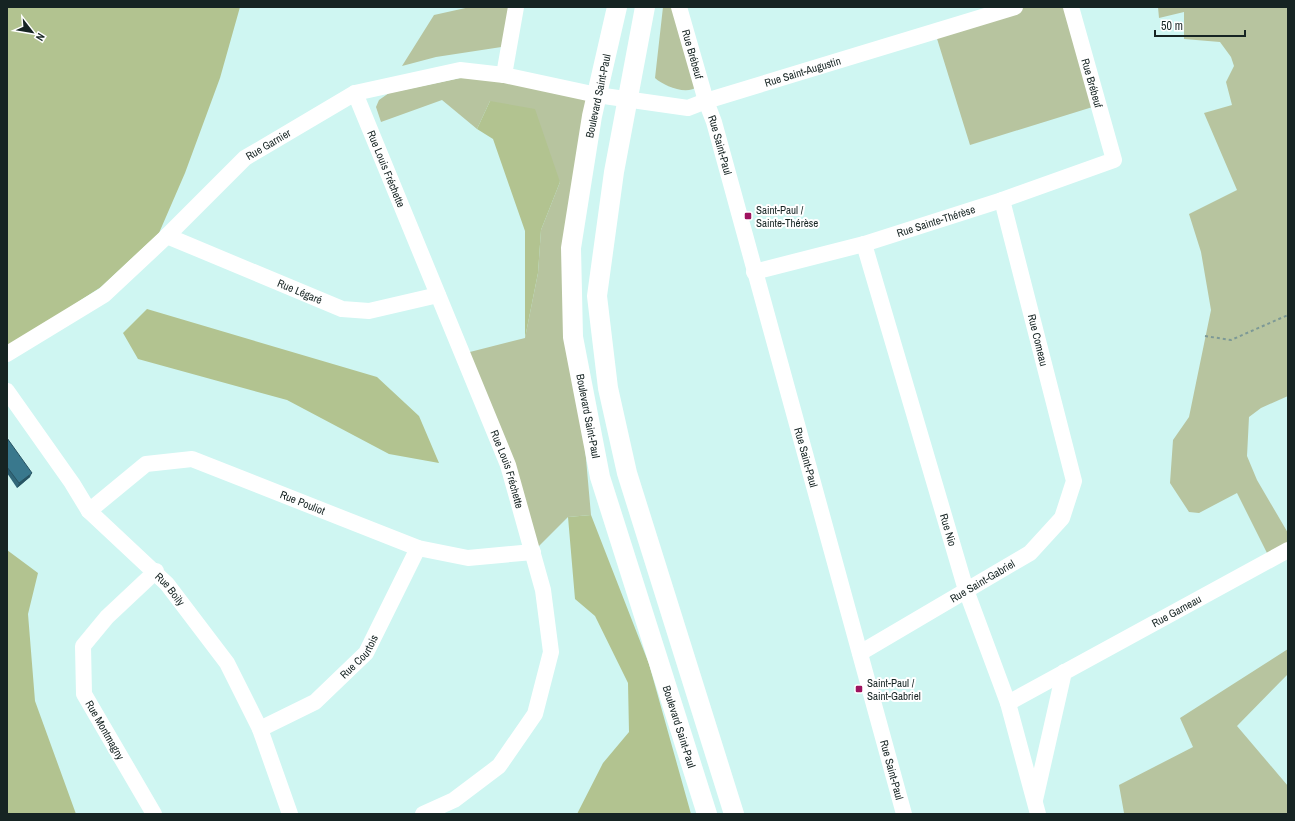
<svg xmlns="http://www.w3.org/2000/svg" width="1295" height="821" viewBox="0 0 1295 821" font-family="'Archivo Narrow',sans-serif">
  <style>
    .green { fill: #b7c49f }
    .forest { fill: #b2c390 }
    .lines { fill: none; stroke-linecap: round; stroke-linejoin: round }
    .path { stroke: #7d9996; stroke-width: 2; stroke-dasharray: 3 3; stroke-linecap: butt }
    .minor { stroke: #fff; stroke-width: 16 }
    .major { stroke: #fff; stroke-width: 20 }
    .wall { fill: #316779 }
    .shaded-wall { fill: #285463 }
    .building { fill: #39788d; stroke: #285463 }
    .poi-dot { fill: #9e135f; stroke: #fff; stroke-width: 1.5 }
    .labels { text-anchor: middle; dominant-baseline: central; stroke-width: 4; stroke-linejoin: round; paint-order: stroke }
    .street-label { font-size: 11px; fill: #162423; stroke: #fff }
    .poi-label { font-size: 11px; fill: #162423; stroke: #fff; text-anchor: start }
  </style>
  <rect width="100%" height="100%" fill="#cff6f2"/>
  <path class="green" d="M470 7H512L508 46 436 57 402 66 434 15Z
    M663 7H679L698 86C687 96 664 86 655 78Z
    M1005 7H1069L1099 105 970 145 934 29Z
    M1158 7H1288V396L1261 408 1249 417 1247 456 1257 480 1288 533V550L1270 559 1237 493 1199 513 1189 512 1170 483 1173 440 1189 417 1211 310 1201 252 1189 214 1237 190 1204 113 1232 105 1226 82 1234 66 1231 57 1220 42 1184 39V12L1159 18Z
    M470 76 584 98 592 105 573 210 582 414 591 515 568 517 533 552 462 354 525 338 538 273 541 230 560 182 490 101 477 129 442 100 381 122 376 107 379 100 389 93Z
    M1288 649V674L1237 726 1288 786V814H1119L1124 813 1119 785 1193 747 1180 718Z"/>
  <path class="forest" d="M7 7H240L220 78 185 173 159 233 101 287 7 348Z
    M490 101 535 109 560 182 541 230 538 273 525 338V231L493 139 477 129Z
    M147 309 377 377 419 416 439 463 389 454 287 400 138 359 123 333Z
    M591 515 649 664 691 814H577L603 763 629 732 628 683 595 616 575 599 568 517Z
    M7 550 38 573 28 614 35 701 76 814H7Z"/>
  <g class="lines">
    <path class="path" d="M1205 336 1231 340 1288 315"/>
    <g class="minor">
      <path id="s1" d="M679 7 706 101 714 122 904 814"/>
      <path d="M504 75 516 7"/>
      <path id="s2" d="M355 93 508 465 543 590 551 652 535 714 499 766 454 800 423 814"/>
      <path id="s3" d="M167 236 342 309 369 311 438 295"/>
      <path id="s4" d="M864 244 966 590 1008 703 1038 814"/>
      <path id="s5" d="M754 272 864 244 1002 200 1114 160 1071 7"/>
      <path id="s6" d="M7 354 104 295 167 236 245 158 355 93 460 70 504 75 597 95 688 108 706 101 1015 7"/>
      <path id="s7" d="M7 391 72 483 89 511 167 584 227 663 260 729 290 814"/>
      <path id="s8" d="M89 511 146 464 192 459 418 548 468 558 533 552"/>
      <path id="s9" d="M860 653 1030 553 1062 518 1074 481 1002 200"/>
      <path id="s10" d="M1008 703 1288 550"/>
      <path id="s11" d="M260 729 315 702 366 653 418 548"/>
      <path d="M1035 800 1064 672"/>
      <path d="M154 814 84 694 83 646 107 617 156 571"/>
    </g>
    <g class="major">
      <path id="s12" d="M617 7 592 116 571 248 573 337 600 477 707 814"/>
      <path d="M645 7 614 172 597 296 608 388 627 473 734 814"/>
    </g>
  </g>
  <path class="wall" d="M7 438 30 477 17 488 7 473Z"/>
  <path class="shaded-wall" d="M32 473 30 477 17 488 19 483Z"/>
  <path class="building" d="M7 438 32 473 19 483 7 467Z"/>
  <g class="poi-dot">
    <rect x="744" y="212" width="8" height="8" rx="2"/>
    <rect x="855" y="685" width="8" height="8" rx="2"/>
  </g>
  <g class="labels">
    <g class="street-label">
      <text stroke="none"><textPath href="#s1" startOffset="49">Rue Brébeuf</textPath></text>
      <text stroke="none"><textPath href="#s6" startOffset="897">Rue Saint-Augustin</textPath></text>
      <text transform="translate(1092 83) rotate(74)">Rue Brébeuf</text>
      <text transform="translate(598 96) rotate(-78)">Boulevard Saint-Paul</text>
      <text stroke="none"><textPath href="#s6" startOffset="337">Rue Garnier</textPath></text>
      <text stroke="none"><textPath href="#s1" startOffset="144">Rue Saint-Paul</textPath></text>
      <text stroke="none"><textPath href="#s2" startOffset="82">Rue Louis Fréchette</textPath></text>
      <text stroke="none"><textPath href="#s5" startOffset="189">Rue Sainte-Thérèse</textPath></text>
      <text stroke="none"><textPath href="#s3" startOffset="144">Rue Légaré</textPath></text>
      <text transform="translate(1038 340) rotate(76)">Rue Comeau</text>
      <text stroke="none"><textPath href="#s12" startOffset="415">Boulevard Saint-Paul</textPath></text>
      <text stroke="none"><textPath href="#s1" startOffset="468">Rue Saint-Paul</textPath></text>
      <text stroke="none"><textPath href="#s2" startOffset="406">Rue Louis Fréchette</textPath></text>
      <text stroke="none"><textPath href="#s8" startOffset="239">Rue Pouliot</textPath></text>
      <text stroke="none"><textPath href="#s4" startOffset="298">Rue Nio</textPath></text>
      <text stroke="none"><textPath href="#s9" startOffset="142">Rue Saint-Gabriel</textPath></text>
      <text stroke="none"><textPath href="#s7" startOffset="258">Rue Boily</textPath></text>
      <text stroke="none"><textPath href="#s10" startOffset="192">Rue Garneau</textPath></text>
      <text stroke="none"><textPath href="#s11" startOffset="125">Rue Courtois</textPath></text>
      <text stroke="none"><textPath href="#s12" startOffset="739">Boulevard Saint-Paul</textPath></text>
      <text transform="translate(105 730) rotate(60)">Rue Montmagny</text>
      <text stroke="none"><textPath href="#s1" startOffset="792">Rue Saint-Paul</textPath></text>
    </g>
    <g class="poi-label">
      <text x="756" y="210">Saint-Paul /<tspan x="756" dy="13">Sainte-Thérèse</tspan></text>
      <text x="867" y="683">Saint-Paul /<tspan x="867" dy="13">Saint-Gabriel</tspan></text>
    </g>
  </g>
  <rect width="1295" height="821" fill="none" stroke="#162423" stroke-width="16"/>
  <g transform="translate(32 32) rotate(121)" stroke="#ffffff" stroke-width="3" paint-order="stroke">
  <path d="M0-3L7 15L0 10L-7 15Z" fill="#162423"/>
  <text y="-6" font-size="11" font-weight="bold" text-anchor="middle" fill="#162423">N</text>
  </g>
  <path d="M1155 30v6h90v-6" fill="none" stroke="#162423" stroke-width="2"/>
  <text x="1161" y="30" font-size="12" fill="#162423" stroke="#ffffff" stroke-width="3" paint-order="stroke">50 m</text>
</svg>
